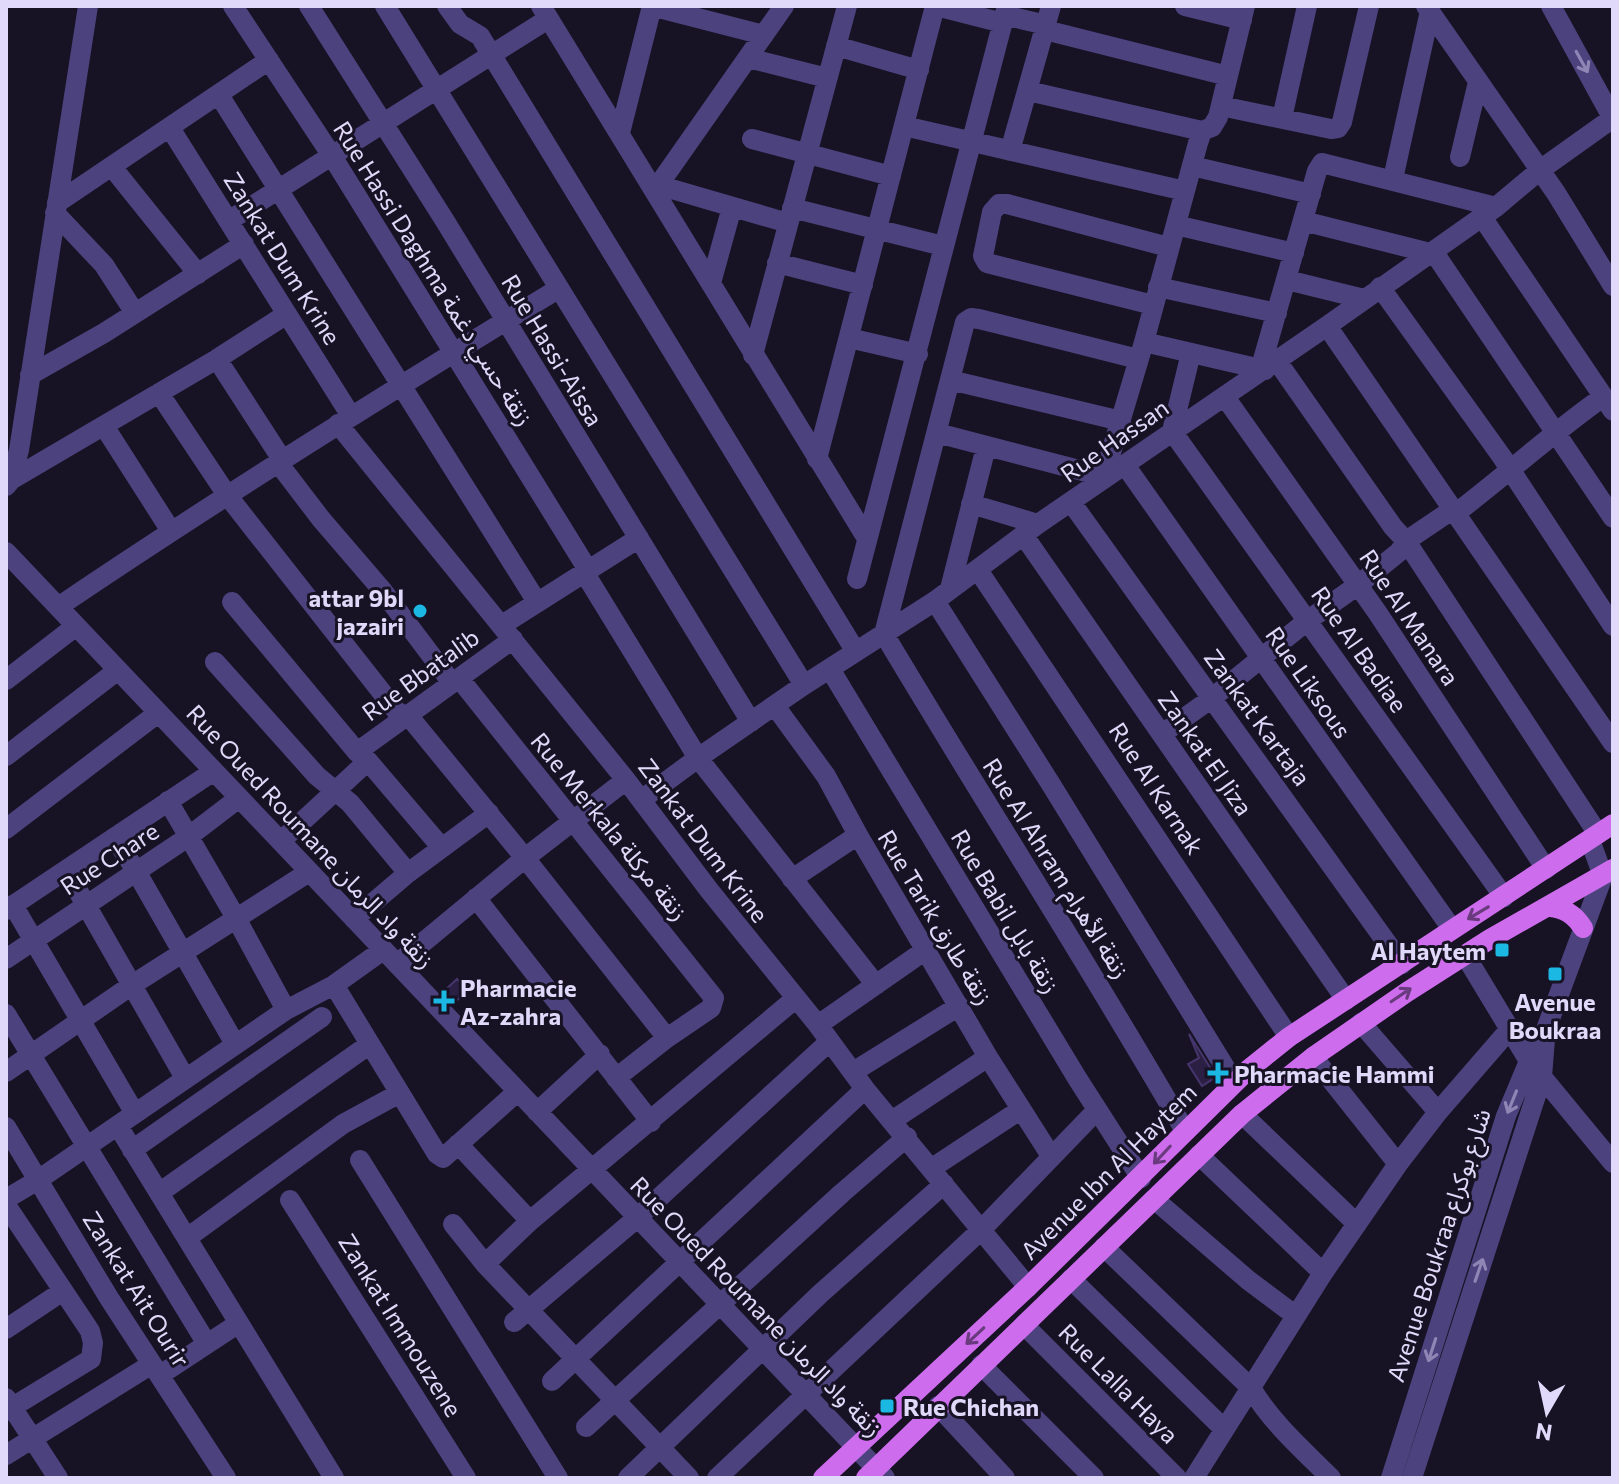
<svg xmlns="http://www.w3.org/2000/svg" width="1619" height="1484" viewBox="0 0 1619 1484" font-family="Commissioner,'Noto Sans Arabic',sans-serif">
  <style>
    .building { fill: #2b2043; stroke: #46356c; stroke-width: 2 }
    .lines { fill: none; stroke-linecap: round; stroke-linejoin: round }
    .minor { stroke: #4c427d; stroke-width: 20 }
    .major { stroke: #cd6ded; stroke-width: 20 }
    .oneway { stroke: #8f86b5 }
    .oneway2 { stroke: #693b7e }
    .poi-dot { fill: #1cb8e4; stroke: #171224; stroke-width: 3 }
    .labels { text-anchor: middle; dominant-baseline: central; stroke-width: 6; stroke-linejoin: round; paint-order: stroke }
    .street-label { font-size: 24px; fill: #e1d9fa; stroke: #171224 }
    .poi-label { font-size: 24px; font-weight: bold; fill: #e1d9fa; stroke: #171224; text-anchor: start }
  </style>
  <rect width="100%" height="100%" fill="#171224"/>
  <path class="building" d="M457 979 468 990 453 1004 442 993Z
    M1189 1034 1216 1077 1202 1086 1188 1064 1199 1058Z"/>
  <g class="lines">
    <path class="minor" d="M233 6 332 156 588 570
      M309 6 445 221 751 722
      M385 6 804 685
      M447 6 460 24 480 36 856 652
      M541 6 866 537
      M651 6 764 35
      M936 6 1003 23
      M1185 6 1242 20
      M1426 6 1556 193 1613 286
      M1551 6 1613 119
      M1004 15 1046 25
      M1045 30 1228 76
      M836 46 919 70
      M748 58 827 78
      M1028 91 1202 131
      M219 95 537 602
      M1221 106 1331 129 1338 128 1342 122 1369 6
      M1282 118 1307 6
      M904 126 1185 191
      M170 128 351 416
      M620 133 652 6
      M752 139 891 176
      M1010 151 1051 6
      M1460 157 1478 82
      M1192 166 1311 194
      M112 167 198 274
      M1393 179 1430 11
      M658 185 788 223
      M655 190 784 6
      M57 203 269 60
      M792 208 943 246
      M55 213 104 265 135 313
      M1482 217 1613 411
      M230 220 548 19
      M1303 221 1430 253
      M1176 225 1294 253
      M1433 251 1613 518
      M777 263 863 285
      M1287 280 1364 299
      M711 283 732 207
      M1158 287 1277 313
      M1380 287 1502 457 1613 626
      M1153 305 987 263 983 256 992 212 999 204H1007L1168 247
      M1327 326 1613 743
      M849 338 918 354
      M1144 342 1265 370
      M1191 353 1172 431 1504 897
      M753 355 847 6
      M217 359 283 461
      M1138 359 979 319 971 318 965 322 884 634C983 800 1088 963 1185 1131
      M1277 361 1393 527 1406 541 1598 834
      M1260 370 1317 171 1322 163 1496 207
      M30 375 104 333 244 244
      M950 380 1121 421
      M159 393 227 495 402 718
      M1225 397 1377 612 1546 869
      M338 424 626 780 709 890 818 1025 865 1089 1028 1287
      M104 426 171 531
      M937 433 1106 477
      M817 459 935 6
      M279 464 321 519 382 590 452 683
      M1125 465 1452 929
      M1104 476 1144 342 1198 143 1202 131 1212 127 1218 117 1245 6
      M11 480 217 359 287 314
      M6 486 11 480 19 450 88 6
      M1071 502 1402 964
      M971 504 1038 524
      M1024 536 1346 1000
      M6 552 885 1478
      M978 570 1289 1037
      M584 572 698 758 876 985
      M857 579 1007 6
      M950 589 986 447
      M935 601 1052 786 1234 1082
      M232 602 357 752 368 761 442 848
      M58 607C222 496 389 392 558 289
      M502 625 639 538
      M215 662 317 776 350 803 408 873
      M830 669 1077 1078 1141 1178
      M459 678 714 998 711 1008 667 1038 616 1078
      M6 680 76 626
      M775 706 826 776 858 835 988 1057 1051 1156
      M407 714 525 858 667 1038
      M1162 734 1212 698 1307 621 1358 585 1399 552 1406 541 1449 512 1456 513C1506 475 1552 433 1603 397
      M357 752 513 639
      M6 756 118 670
      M641 800 698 758 804 685 935 601 1038 524 1327 326 1496 207 1540 170 1613 118
      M168 801 236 918 286 1010
      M6 829 158 713
      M115 838 136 871 235 1044
      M281 841 368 761
      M66 870 185 1078
      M792 879 858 835
      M476 898 651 1122
      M13 905 134 1112
      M6 910 214 771
      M354 919 408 873 489 813
      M1465 955 1529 1061 1613 1163
      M6 959 188 837 239 798
      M397 964 525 858 626 780
      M334 985 437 1154 443 1158 517 1092
      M6 1014 207 1344
      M1361 1023 1438 1112
      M818 1025 927 949
      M1313 1057 1398 1164
      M6 1072 132 985 309 872
      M853 1072 959 1006
      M537 1112 600 1054
      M1242 1114 1357 1224
      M893 1120 988 1057
      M118 1126 334 1478
      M6 1127 109 1298 226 1478
      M458 1144 530 1221
      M132 1150 322 1017
      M1199 1155 1323 1273
      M360 1160 558 1478
      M932 1168 1020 1110
      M159 1193 370 1044
      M6 1199 38 1180 286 1010 334 985 383 950
      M1154 1199 1248 1280 1296 1316
      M290 1200 466 1478
      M6 1205 90 1331 93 1343 91 1359 6 1411
      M453 1224 485 1264 689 1478
      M187 1238 343 1124 400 1093
      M1104 1247 1251 1388C1272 1423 1302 1449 1331 1478
      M485 1264 530 1221 795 999
      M1071 1279 1223 1428
      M514 1322 637 1218 830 1041
      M1024 1325 1177 1478
      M6 1329 63 1291
      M981 1365 1094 1478
      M160 1375 239 1323
      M552 1381 865 1089
      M6 1398 58 1478
      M938 1406 1005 1478
      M586 1427 842 1193 907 1137
      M6 1455 152 1364
      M628 1478 820 1294 944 1184
      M717 1478 981 1230 1097 1110
      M1194 1478 1323 1273 1398 1164 1438 1112 1509 1030
      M1391 1478 1506 1116 1529 1061 1545 1032 1603 876 1590 840
      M1412 1478 1542 1077 1545 1039"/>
    <path class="major" d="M1550 907C1565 908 1575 915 1583 928
      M823 1478 1028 1287 1249 1069 1289 1037 1613 824
      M866 1478 1242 1114 1313 1057 1407 992 1490 939 1613 869"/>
  </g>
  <defs><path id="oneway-shaft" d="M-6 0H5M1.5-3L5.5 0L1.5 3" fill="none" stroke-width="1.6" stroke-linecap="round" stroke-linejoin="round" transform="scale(2)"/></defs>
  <g class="oneway">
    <use href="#oneway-shaft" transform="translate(1582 62) rotate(61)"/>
    <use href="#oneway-shaft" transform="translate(1512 1102) rotate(112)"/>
    <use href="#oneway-shaft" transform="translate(1479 1270) rotate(-71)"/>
    <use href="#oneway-shaft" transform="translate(1432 1350) rotate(108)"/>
  </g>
  <g class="oneway2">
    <use href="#oneway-shaft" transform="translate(1478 913) rotate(149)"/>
    <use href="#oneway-shaft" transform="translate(1401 995) rotate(-34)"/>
    <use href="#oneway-shaft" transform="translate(1162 1155) rotate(133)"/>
    <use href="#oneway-shaft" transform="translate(975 1336) rotate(137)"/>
  </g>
  <g class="poi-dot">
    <circle cx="420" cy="611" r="8"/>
    <rect x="1494" y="942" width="16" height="16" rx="4"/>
    <rect x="1547" y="966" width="16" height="16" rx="4"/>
    <path d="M440 989h8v8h8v8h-8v8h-8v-8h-8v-8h8z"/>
    <path d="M1214 1061h8v8h8v8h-8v8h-8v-8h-8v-8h8z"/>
    <rect x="879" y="1398" width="16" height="16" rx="4"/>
  </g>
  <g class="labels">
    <g class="street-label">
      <text transform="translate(283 258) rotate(58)">Zankat Dum Krine</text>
      <text transform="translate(434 273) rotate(58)">Rue Hassi Daghma زنقة حسي دغمة</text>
      <text transform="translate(553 350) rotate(59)">Rue Hassi-Aissa</text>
      <text transform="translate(1114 440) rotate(-35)">Rue Hassan</text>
      <text transform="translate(1410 617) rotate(56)">Rue Al Manara</text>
      <text transform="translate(1360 649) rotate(55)">Rue Al Badiae</text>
      <text transform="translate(420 674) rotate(-36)">Rue Bbatalib</text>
      <text transform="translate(1309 682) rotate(55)">Rue Liksous</text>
      <text transform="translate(1258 717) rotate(54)">Zankat Kartaja</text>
      <text transform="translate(1206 753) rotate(55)">Zankat El Jiza</text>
      <text transform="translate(1157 788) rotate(57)">Rue Al Karnak</text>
      <text transform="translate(610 826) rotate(51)">Rue Merkala زنقة مركلة</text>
      <text transform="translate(311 836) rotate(47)">Rue Oued Roumane زنقة واد الرمان</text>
      <text transform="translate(704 840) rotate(53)">Zankat Dum Krine</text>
      <text transform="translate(109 858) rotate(-33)">Rue Chare</text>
      <text transform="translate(1057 868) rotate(58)">Rue Al Ahram زنقة الأهرام</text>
      <text transform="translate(1006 911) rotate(59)">Rue Babil زنقة بابل</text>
      <text transform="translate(936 917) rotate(59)">Rue Tarik زنقة طارق</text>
      <text transform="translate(1108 1171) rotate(-45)">Avenue Ibn Al Haytem</text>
      <text transform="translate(1438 1245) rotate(-72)">Avenue Boukraa شارع بوكراع</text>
      <text transform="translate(137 1289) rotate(58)">Zankat Ait Ourir</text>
      <text transform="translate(757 1306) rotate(46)">Rue Oued Roumane زنقة واد الرمان</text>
      <text transform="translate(401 1325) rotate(58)">Zankat Immouzene</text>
      <text transform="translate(1119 1383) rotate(45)">Rue Lalla Haya</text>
    </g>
    <g class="poi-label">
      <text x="404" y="597" text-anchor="end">attar 9bl<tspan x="404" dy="28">jazairi</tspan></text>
      <text x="1486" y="950" text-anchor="end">Al Haytem</text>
      <text x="460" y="987">Pharmacie<tspan x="460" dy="28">Az-zahra</tspan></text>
      <text x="1555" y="1001" text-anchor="middle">Avenue<tspan x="1555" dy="28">Boukraa</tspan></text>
      <text x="1234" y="1073">Pharmacie Hammi</text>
      <text x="903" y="1406">Rue Chichan</text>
    </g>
  </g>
  <rect width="1619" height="1484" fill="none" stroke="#e1d9fa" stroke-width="16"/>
  <g transform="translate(1547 1412) rotate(189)" stroke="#171224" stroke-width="6" paint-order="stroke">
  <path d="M0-6L14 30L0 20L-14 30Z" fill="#e1d9fa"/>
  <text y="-12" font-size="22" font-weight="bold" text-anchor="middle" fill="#e1d9fa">N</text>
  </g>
</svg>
